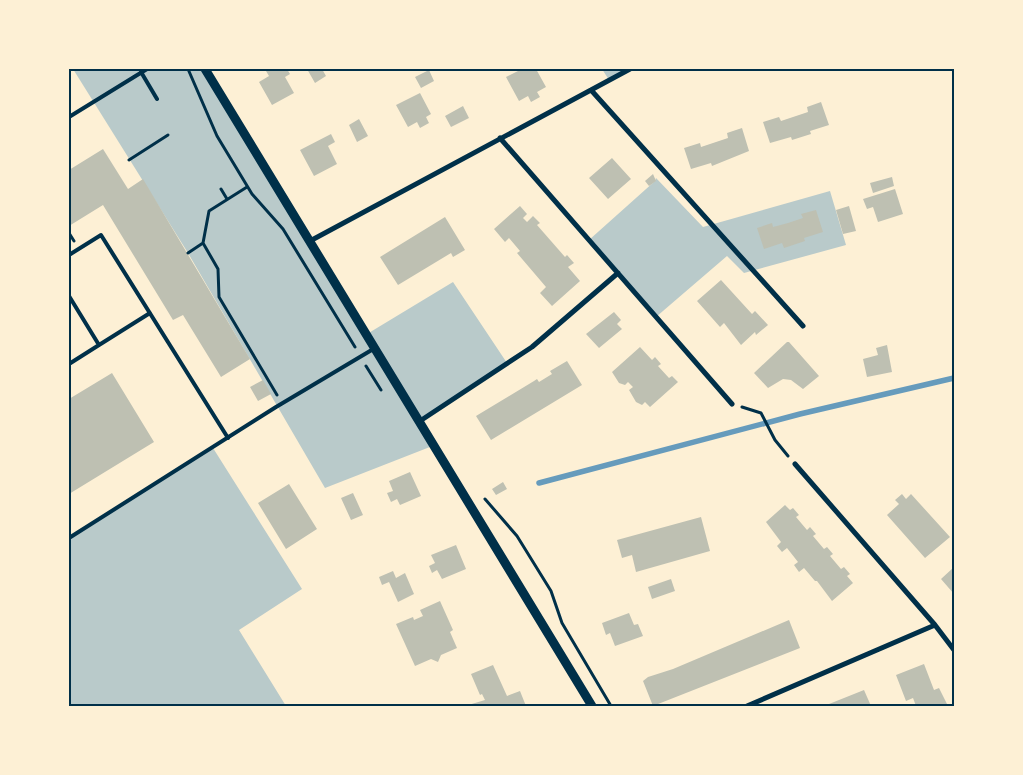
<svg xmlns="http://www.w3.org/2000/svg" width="1023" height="775" viewBox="0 0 1023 775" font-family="'DejaVu Sans',sans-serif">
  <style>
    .green { fill: #b9caca }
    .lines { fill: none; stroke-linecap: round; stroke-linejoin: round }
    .stream { stroke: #669bbc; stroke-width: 5.5 }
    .building { fill: #bec0b2 }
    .path { stroke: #003049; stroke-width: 3 }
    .service { stroke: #003049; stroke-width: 4 }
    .minor { stroke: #003049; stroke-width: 5 }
    .tertiary { stroke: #003049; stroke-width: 9 }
    .neatline { fill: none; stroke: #003049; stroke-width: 2 }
  </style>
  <rect width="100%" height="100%" fill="#fdf0d5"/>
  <path class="green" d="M73 69H205L367 334 453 282 507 363 420 421 435 445 325 488 188 253Z
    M602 69H630L609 80Z
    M656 178 703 227 830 191 846 245 744 273 727 256 656 317 589 240 655 181Z
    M213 448 302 589 239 630 286 706H69V538Z"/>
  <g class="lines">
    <path class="stream" d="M539 483 800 414 954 378"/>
  </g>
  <path class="building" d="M269 69H287L290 74 285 77 294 93 272 105 259 82 269 76 266 71Z
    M307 69H322L326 76 315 83Z
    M522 69H536L546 87 537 92 540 97 531 102 528 96 519 101 506 77Z
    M429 70 434 81 421 88 415 77Z
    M420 93 431 114 426 117 429 123 420 128 417 122 408 127 396 105Z
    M821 102 829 125 810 131 811 134 792 140 791 137 770 143 763 122 779 117 781 121 808 112 807 107Z
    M463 106 469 118 451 127 445 116Z
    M359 119 368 136 357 142 349 125Z
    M742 128 749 151 712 166 711 163 691 169 684 148 700 143 701 147 728 138 727 133Z
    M331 134 335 142 328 146 337 164 314 176 300 150Z
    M103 149 128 189 143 179 250 359 221 377 183 315 173 320 103 205 69 226V170Z
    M612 158 631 179 608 199 589 178Z
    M653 174 656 181 649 186 645 181Z
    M892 177 894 186 873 193 870 183Z
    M895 189 903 214 878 222 873 207 867 209 863 199Z
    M520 206 527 214 523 218 527 222 533 216 540 223 537 225 565 257 567 255 574 263 568 267 580 281 552 306 540 293 546 287 517 253 520 251 509 238 505 242 494 229Z
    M849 206 856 231 843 234 836 210Z
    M816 210 823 232 804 238 805 241 784 248 782 243 764 249 757 228 772 223 773 227 788 223 803 218 801 214Z
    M445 217 465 250 453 257 451 253 398 285 380 257Z
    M721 280 752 314 755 311 768 325 756 335 755 332 741 345 724 323 720 327 697 301Z
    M614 312 621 320 617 324 622 329 599 348 586 334Z
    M787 342H789L819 376 803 389 791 380 783 379 768 388 754 373Z
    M887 345 892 372 867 377 863 359 878 355 876 348Z
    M640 347 652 360 655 357 661 364 658 366 669 378 672 376 678 382 650 407 645 402 642 405 636 402 629 390 633 387 628 382 625 385 619 383 612 372Z
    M567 361 582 385 491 440 476 416 534 381 537 379 539 382 552 374 550 371Z
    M112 373 154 442 69 494V399Z
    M263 380 271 394 258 401 250 387Z
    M410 472 421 496 400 505 397 499 391 502 387 493 393 491 389 481Z
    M503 482 507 489 496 495 492 489Z
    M289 484 317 529 286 549 258 503Z
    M353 493 363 515 351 520 341 498Z
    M902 494 906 499 911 494 950 537 925 558 887 515 899 504 895 500Z
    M785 505 790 510 793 508 799 515 796 517 807 530 810 527 816 534 813 536 824 549 827 547 833 554 830 556 841 569 844 567 850 574 847 576 853 583 832 601 817 581H815L804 568 799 572 794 565 798 562 787 548 782 552 777 546 781 542 766 522Z
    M701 517 710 551 636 572 632 555 622 558 617 540Z
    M456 545 466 569 442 579 437 570 432 573 429 566 435 563 431 555Z
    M954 567V594L941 579Z
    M393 571 396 578 405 573 414 594 398 602 389 582 382 585 379 577Z
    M671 579 675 591 652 599 648 587Z
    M440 601 453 630 450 632 457 648 441 655 438 662 431 659 415 666 396 624 413 617 414 620 423 616 420 610Z
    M629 613 634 625 638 624 643 636 615 646 610 633 606 635 602 623Z
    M789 620 800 648 653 706 643 681 648 677 673 669Z
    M924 664 934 690 939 688 948 706H916L913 698 906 701 896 675Z
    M493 665 507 696 520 691 526 706H465L485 700 482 694 480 695 471 674Z
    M864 690 871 706H824Z"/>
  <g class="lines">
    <path class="path" d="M188 69 217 136 252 194 283 229 355 347
      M129 160 168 135
      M221 189 227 199
      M69 233 74 241
      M203 243 218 269 219 297 277 395
      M188 253 203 243 209 211 247 187
      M366 366 381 390
      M742 407 761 413 775 440 788 456
      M485 499 517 536 551 591 562 623 611 706"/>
    <path class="service" d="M141 72 157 99
      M69 117 147 69
      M69 255 101 235 228 438
      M69 296 99 345 150 313
      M69 364 99 345
      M69 538 276 407 375 348"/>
    <path class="minor" d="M591 90 803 326
      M500 138 732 404
      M310 241 630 69
      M420 421 532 347 618 273
      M795 464 935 625 954 650
      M747 706 935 625"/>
    <path class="tertiary" d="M205 69 592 706"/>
  </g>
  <rect width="1023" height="775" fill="none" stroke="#fdf0d5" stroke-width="140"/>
  <rect x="70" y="70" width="883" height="635" class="neatline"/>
</svg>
